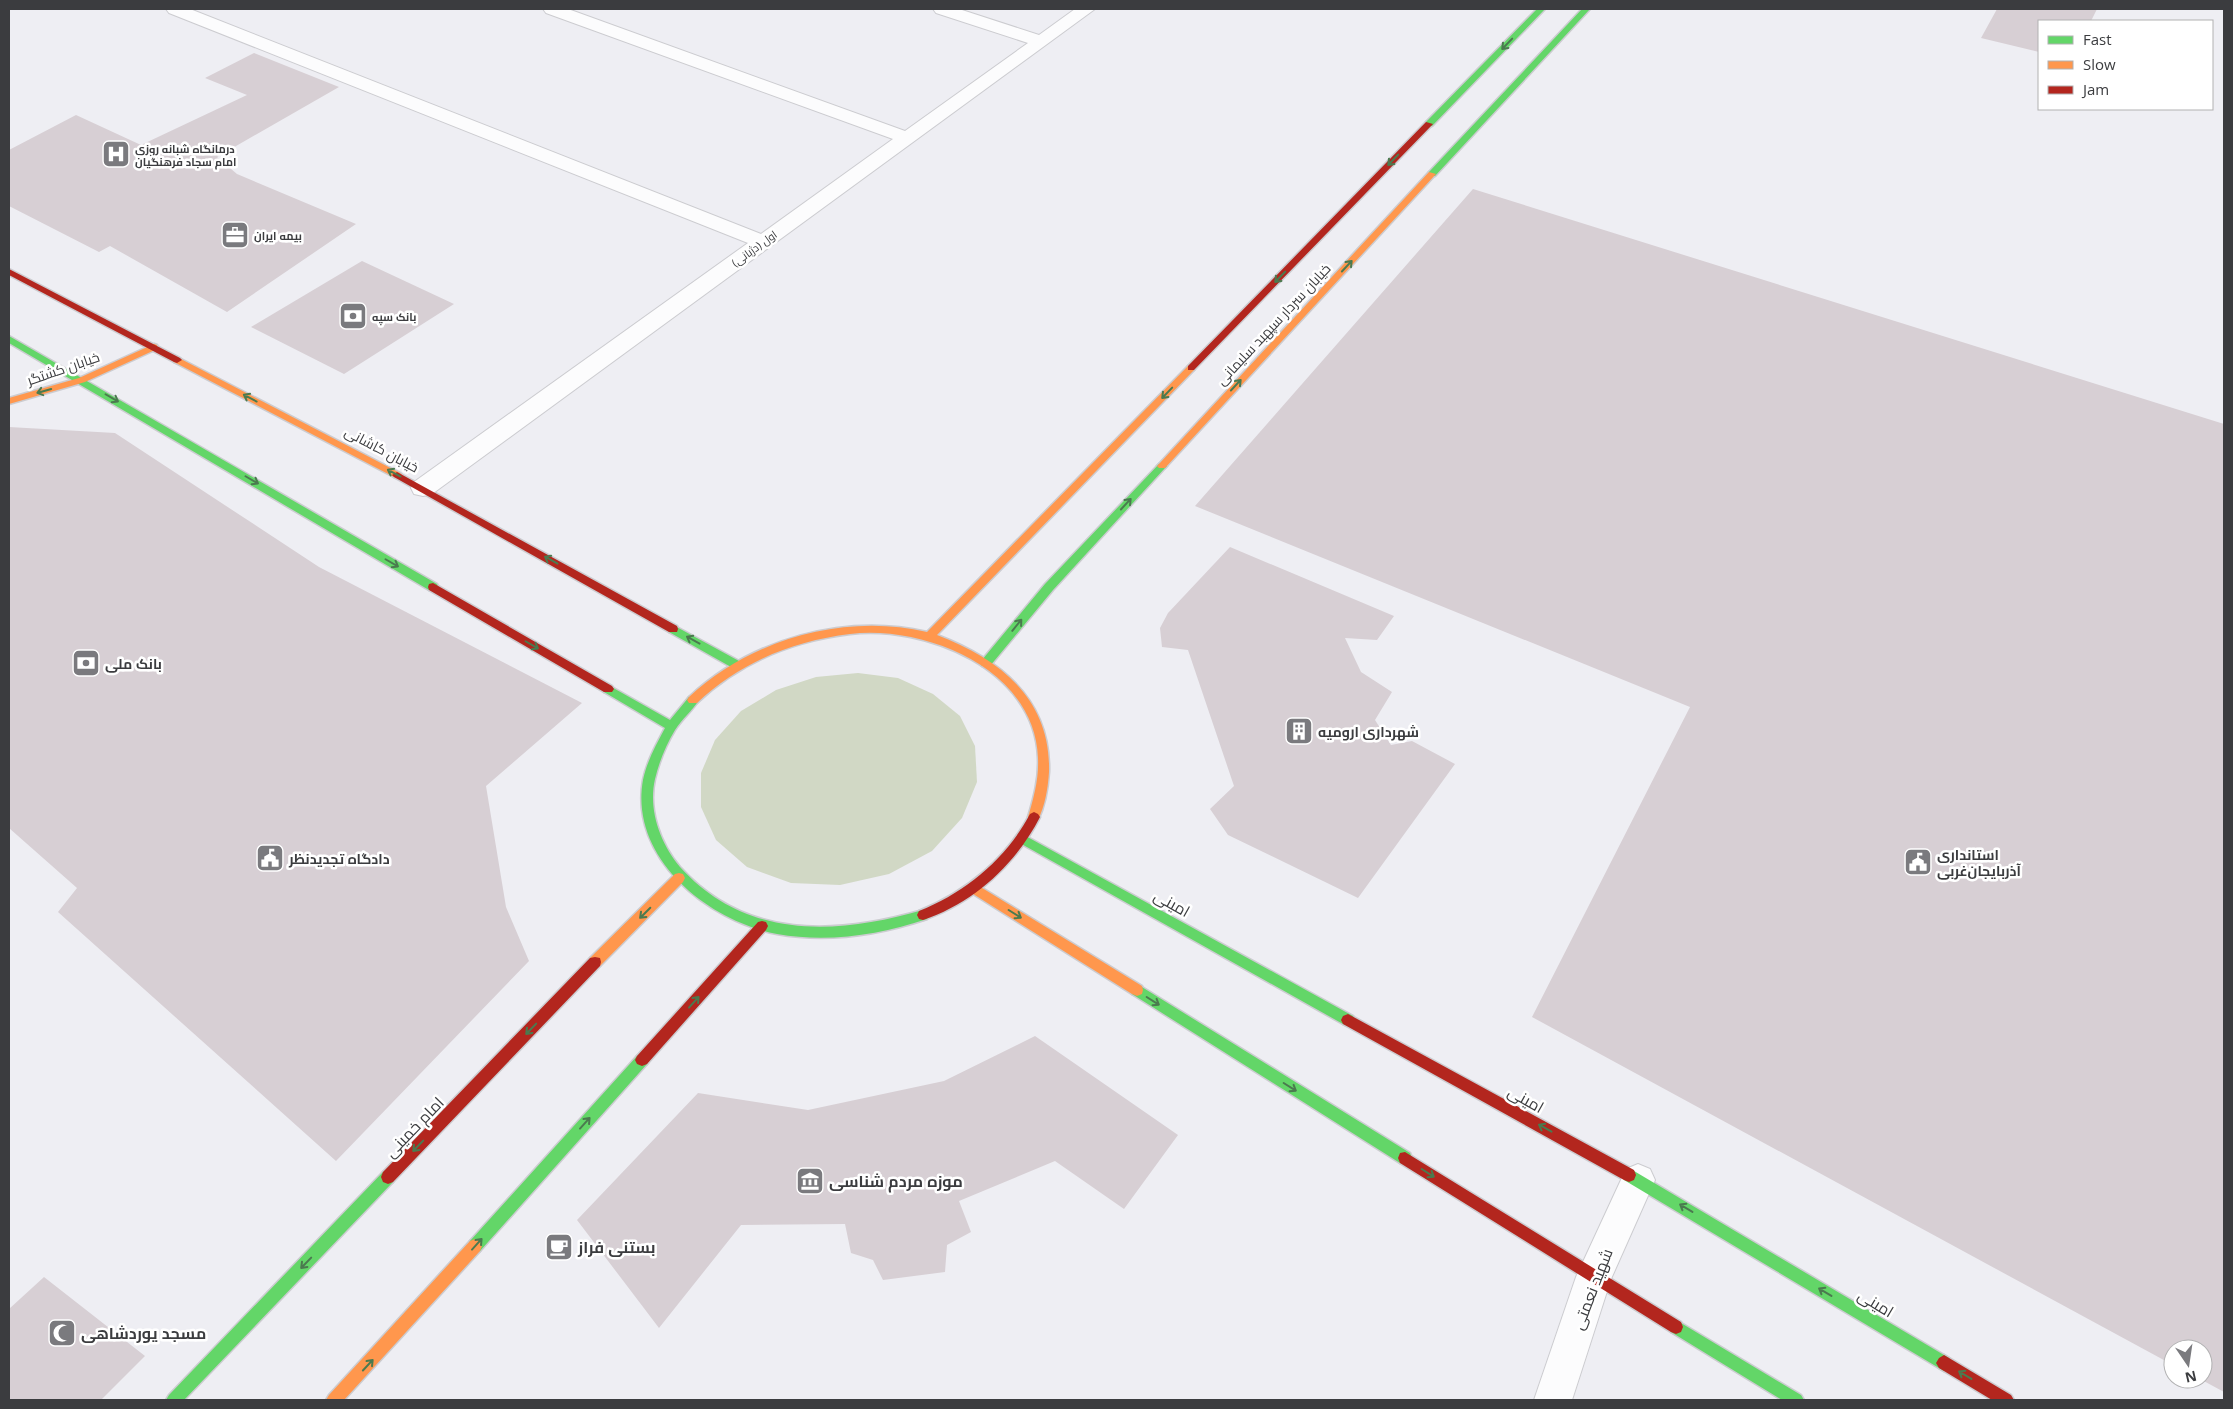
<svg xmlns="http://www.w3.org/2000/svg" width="2233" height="1409" viewBox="0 0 2233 1409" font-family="'Open Sans',Cairo,sans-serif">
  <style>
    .green { fill: #d1d8c5 }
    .building { fill: #d7cfd4 }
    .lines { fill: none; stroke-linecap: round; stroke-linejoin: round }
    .lane-casing { stroke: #ccccd0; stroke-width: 2 }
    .street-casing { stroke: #ccccd0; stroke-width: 2 }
    .fast-casing { stroke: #ccccd0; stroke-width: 3 }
    .slow-casing { stroke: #ccccd0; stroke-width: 3 }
    .jam-casing { stroke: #ccccd0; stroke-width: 3 }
    .lane { fill: #fcfcfd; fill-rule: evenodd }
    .street { fill: #fcfcfd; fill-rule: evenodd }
    .fast { fill: #63d668; fill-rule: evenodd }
    .slow { fill: #ff974d; fill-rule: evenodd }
    .jam { fill: #b3261e; fill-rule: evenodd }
    .oneway { stroke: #4b7a4f }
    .labels { text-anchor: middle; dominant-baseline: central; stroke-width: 5; stroke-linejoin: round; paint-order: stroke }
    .far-poi-label { font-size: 11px; font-weight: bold; fill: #3b3c3f; stroke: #fff; text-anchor: start }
    .far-street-label { font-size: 11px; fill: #3b3c3f; stroke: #fff }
    .street-label { font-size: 14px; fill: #3b3c3f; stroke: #fff }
    .poi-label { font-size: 14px; font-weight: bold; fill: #3b3c3f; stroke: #fff; text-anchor: start }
    .near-street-label { font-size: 16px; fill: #3b3c3f; stroke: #fff }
    .near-poi-label { font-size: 16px; font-weight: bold; fill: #3b3c3f; stroke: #fff; text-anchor: start }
  </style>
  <rect width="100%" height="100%" fill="#eeeef3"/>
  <path class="green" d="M858 673 898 678 933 694 960 716 975 746 977 782 962 818 932 851 889 874 840 885 791 883 747 867 716 840 701 807V773L715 740 741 711 776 690 816 677Z"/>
  <path class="building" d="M1997 9H2097L2091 21H2039V52L1981 38Z
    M254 53 339 87 217 157 237 174 356 224 227 312 110 246 99 252 9 206V150L76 115 141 145 247 95 205 78Z
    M1473 189 2224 424V1392L2200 1379H2203V1349H2173V1365L1532 1017 1690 707 1195 506Z
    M362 261 454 304 344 374 251 327Z
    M9 427 115 433 319 567 582 703 486 786 506 907 529 961 336 1161 58 912 77 888 9 828Z
    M1230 547 1394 616 1377 640 1345 638 1361 672 1392 692 1375 720 1391 745 1412 741 1455 764 1358 898 1228 835 1210 809 1234 786 1188 650 1162 647 1160 628 1168 613Z
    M1035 1036 1178 1135 1124 1209 1055 1161 959 1201 971 1232 947 1245 945 1272 883 1280 873 1260 851 1253 845 1224 741 1225 659 1328 577 1220 698 1093 808 1110 944 1081Z
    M44 1277 145 1356 101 1400H9V1309Z"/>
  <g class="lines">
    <g class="lane-casing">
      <path id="lane" d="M166 9H190L761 234 893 139 546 13 543 9H568L905 131 1028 43 936 13 933 9H959L1039 35 1075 9H1095L432 494 423 496 414 494 411 488 414 482 748 243 169 13Z"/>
    </g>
    <g class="street-casing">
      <path id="street" d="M1638 1164 1650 1169 1655 1180 1611 1279 1572 1400H1534L1576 1277 1626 1169Z"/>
    </g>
    <g class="fast-casing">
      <path id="fast" d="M1537 9H1545L1432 126H1426V122Z
        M1582 9H1590L1435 176H1429V172Z
        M9 336 437 584 438 587 437 590H429L9 343Z
        M1162 463 1167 466 1165 468 1053 590 990 666H982L980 663 982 660 1045 584 1159 464Z
        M673 625 739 661 741 664 739 667H731L669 632 668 629 669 626Z
        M608 685 670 720 689 697H697L699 700C692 711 682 719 675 730 666 745 659 762 655 779 648 810 660 843 680 867 746 940 836 935 923 910L927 911 929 915 927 919C879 935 828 943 777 934 708 921 629 858 643 780 647 761 656 745 665 728L604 692 602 689 604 686Z
        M1022 834 1353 1016 1355 1020 1353 1024 1348 1026 1343 1024 1018 842 1016 839 1018 836Z
        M1137 984 1410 1153 1412 1158 1410 1163 1405 1164 1400 1163 1132 994 1131 990 1132 986Z
        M642 1054 647 1056 649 1060 647 1064 480 1251 475 1253 470 1251 468 1246 470 1241 637 1056Z
        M1629 1168 1949 1358 1952 1363 1949 1368 1944 1371 1939 1368 1624 1180 1622 1175 1624 1170Z
        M388 1170 393 1172 395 1177 393 1182 184 1400H166L169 1395 383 1172Z
        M1676 1320 1801 1395 1804 1400H1782L1671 1332 1669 1327 1671 1322Z"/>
    </g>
    <g class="slow-casing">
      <path id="slow" d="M1429 172 1436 174 1165 468H1159L1157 466 1159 464Z
        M154 344 157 345V349L85 382 9 404V398L79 378Z
        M177 357 400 473 402 475 397 478 394 477 174 362 172 360Z
        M1191 365 1194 366V370L937 635C1000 659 1051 699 1049 772 1048 788 1045 806 1038 820H1030L1028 817C1034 797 1039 778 1038 758 1035 669 925 625 850 634 792 641 739 663 697 703H689L687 700 689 697C751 639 844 613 927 632L1188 366Z
        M679 873 683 874 685 878 683 882 600 966 595 967 590 966 589 962 590 958 675 874Z
        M974 883 1142 986 1143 990 1142 994 1137 996 1132 994 970 892 968 888 970 884Z
        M475 1239 480 1241 482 1246 480 1251 344 1400H326L329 1395 470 1241Z"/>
    </g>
    <g class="jam-casing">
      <path id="jam" d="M1426 122 1433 124 1194 370H1188V366Z
        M9 269 180 358 182 360 177 363 174 362 9 275Z
        M397 472 677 626 678 629 677 632H669L394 477 392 475Z
        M433 583 612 686 614 689 612 692H604L429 590 428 587 429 584Z
        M1034 812 1038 814 1040 817C1016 864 974 903 923 920L919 919 917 915 919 911C966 892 1006 859 1030 814Z
        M762 921 766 922 768 926 766 930 647 1064 642 1066 637 1064 635 1060 637 1056 758 922Z
        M595 957 600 958 601 962 600 966 393 1182 388 1184 383 1182 381 1177 383 1172 590 958Z
        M1348 1014 1634 1170 1636 1175 1634 1180 1629 1182 1624 1180 1343 1024 1341 1020 1343 1016Z
        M1405 1152 1681 1322 1683 1327 1681 1332 1676 1334 1671 1332 1400 1163 1398 1158 1400 1153Z
        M1944 1355 2011 1395 2014 1400H1992L1939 1368 1936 1363 1939 1358Z"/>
    </g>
    <use href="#lane" class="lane"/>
    <use href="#street" class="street"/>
    <use href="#fast" class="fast"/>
    <use href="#slow" class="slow"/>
    <use href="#jam" class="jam"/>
  </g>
  <defs><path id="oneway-shaft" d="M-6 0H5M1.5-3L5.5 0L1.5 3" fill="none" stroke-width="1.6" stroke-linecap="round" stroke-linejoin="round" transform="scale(1.25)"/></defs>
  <g class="oneway">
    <use href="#oneway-shaft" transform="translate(1507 44) rotate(134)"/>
    <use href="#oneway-shaft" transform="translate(1393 160) rotate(134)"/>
    <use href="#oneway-shaft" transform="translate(1347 266) rotate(-47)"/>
    <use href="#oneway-shaft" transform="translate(1280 277) rotate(134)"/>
    <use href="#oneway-shaft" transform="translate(1236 385) rotate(-47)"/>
    <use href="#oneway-shaft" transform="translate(44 391) rotate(164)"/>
    <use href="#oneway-shaft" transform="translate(1167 393) rotate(134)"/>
    <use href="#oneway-shaft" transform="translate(112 398) rotate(30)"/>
    <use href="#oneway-shaft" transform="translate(250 398) rotate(-152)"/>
    <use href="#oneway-shaft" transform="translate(394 473) rotate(-152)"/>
    <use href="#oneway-shaft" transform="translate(252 480) rotate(30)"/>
    <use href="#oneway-shaft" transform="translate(1126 504) rotate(-47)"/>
    <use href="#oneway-shaft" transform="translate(551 560) rotate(-151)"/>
    <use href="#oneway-shaft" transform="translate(392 563) rotate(30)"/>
    <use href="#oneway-shaft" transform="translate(1017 625) rotate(-51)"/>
    <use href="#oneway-shaft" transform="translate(693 640) rotate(-151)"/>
    <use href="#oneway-shaft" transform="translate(532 645) rotate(30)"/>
    <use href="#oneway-shaft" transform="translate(645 913) rotate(135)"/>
    <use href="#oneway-shaft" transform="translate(1015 914) rotate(32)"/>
    <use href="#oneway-shaft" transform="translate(1153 1001) rotate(32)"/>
    <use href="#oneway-shaft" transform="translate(694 1002) rotate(-48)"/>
    <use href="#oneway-shaft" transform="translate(531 1029) rotate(134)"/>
    <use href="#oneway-shaft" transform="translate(1290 1087) rotate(32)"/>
    <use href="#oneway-shaft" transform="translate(585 1123) rotate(-48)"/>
    <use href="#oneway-shaft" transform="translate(1545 1128) rotate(-151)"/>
    <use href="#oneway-shaft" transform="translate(418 1146) rotate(134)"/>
    <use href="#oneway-shaft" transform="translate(1428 1173) rotate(32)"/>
    <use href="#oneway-shaft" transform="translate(1686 1208) rotate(-149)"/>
    <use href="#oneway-shaft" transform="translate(477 1244) rotate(-48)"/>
    <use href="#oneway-shaft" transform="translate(306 1263) rotate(134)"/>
    <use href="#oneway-shaft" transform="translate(1825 1292) rotate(-149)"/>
    <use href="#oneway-shaft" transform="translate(368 1365) rotate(-47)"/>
    <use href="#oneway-shaft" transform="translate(1965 1375) rotate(-149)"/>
  </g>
  <defs>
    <g id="hospital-square" transform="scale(1.4375)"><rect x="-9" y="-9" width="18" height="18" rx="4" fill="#7a7a7e" stroke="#fff"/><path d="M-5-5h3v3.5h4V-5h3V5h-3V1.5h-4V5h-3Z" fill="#fff"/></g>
    <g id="office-square" transform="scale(1.4375)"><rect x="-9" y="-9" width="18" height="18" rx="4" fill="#7a7a7e" stroke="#fff"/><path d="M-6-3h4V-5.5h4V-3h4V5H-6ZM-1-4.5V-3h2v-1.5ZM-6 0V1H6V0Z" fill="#fff"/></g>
    <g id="bank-square" transform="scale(1.4375)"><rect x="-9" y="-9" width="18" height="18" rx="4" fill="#7a7a7e" stroke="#fff"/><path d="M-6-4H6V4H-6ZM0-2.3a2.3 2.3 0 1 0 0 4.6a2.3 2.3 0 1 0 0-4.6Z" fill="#fff"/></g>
    <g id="building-square" transform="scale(1.4375)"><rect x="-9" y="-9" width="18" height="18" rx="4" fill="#7a7a7e" stroke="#fff"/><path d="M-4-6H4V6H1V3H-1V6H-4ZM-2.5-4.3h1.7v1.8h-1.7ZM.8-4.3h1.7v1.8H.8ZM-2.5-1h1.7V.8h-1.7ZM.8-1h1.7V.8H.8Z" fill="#fff"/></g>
    <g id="civic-square" transform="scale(1.4375)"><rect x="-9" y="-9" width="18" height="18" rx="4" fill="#7a7a7e" stroke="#fff"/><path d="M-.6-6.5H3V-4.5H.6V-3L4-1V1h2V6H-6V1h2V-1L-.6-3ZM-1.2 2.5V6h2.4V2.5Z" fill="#fff"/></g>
    <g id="museum-square" transform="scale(1.4375)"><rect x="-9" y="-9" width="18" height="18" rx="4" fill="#7a7a7e" stroke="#fff"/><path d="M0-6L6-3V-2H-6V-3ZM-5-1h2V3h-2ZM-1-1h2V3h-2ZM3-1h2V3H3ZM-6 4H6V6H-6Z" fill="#fff"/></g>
    <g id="cafe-square" transform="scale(1.4375)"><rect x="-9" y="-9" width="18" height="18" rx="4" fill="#7a7a7e" stroke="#fff"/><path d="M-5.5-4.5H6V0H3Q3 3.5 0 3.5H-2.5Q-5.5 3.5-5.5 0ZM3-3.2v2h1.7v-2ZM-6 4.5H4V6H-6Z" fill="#fff"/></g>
    <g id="mosque-square" transform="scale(1.4375)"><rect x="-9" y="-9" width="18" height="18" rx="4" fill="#7a7a7e" stroke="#fff"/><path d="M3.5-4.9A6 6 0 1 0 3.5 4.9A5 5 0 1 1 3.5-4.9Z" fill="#fff"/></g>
  </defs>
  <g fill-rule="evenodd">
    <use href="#hospital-square" x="116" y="154"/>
    <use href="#office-square" x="235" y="235"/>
    <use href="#bank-square" x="353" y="316"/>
    <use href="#bank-square" x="86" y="663"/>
    <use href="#building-square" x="1299" y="731"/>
    <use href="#civic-square" x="270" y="858"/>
    <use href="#civic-square" x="1918" y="862"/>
    <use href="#museum-square" x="810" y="1181"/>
    <use href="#cafe-square" x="559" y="1247"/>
    <use href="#mosque-square" x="62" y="1333"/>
  </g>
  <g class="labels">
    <g class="far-poi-label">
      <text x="135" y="148">درمانگاه شبانه روزی<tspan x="135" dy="13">امام سجاد فرهنگیان</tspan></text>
      <text x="254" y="235">بیمه ایران</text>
      <text x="372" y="316">بانک سپه</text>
    </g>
    <g class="far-street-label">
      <text transform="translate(754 248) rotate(-36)">اول (دژبانی)</text>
    </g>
    <g class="street-label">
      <text transform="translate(1273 324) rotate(-47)">خیابان سردار سپهبد سلیمانی</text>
      <text transform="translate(63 368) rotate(-19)">خیابان کشتگر</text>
      <text transform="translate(382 449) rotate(28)">خیابان کاشانی</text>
    </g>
    <g class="poi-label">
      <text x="105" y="663">بانک ملی</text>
      <text x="1318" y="731">شهرداری ارومیه</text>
      <text x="1937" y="854">استانداری<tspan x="1937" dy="16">آذربایجان‌غربی</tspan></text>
      <text x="289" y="858">دادگاه تجدیدنظر</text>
    </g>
    <g class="near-street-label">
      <text transform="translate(1172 903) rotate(29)">امینی</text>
      <text transform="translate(1526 1099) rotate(29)">امینی</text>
      <text transform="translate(414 1127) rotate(-46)">امام خمینی</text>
      <text transform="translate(1592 1289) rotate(-69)">شهید نعمتی</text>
      <text transform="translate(1876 1303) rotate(31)">امینی</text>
    </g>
    <g class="near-poi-label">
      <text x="829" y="1181">موزه مردم شناسی</text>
      <text x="578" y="1247">بستنی فراز</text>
      <text x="81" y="1333">مسجد یوردشاهی</text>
    </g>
  </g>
  <rect width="2233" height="1409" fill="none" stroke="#3b3c3f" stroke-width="20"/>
  <rect x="2038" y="20" width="175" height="90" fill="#ffffff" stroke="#b1b1b2"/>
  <rect x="2048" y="36" width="25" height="8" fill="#63d668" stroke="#b1b1b2"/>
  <text x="2083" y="45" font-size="15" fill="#3b3c3f">Fast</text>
  <rect x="2048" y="61" width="25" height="8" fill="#ff974d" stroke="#b1b1b2"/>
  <text x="2083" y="70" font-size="15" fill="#3b3c3f">Slow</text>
  <rect x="2048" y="86" width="25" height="8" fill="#b3261e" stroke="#b1b1b2"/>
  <text x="2083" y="95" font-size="15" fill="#3b3c3f">Jam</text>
  <g transform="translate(2188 1364) rotate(167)"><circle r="24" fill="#ffffff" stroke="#b1b1b2"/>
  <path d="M0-4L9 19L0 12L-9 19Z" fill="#7a7a7e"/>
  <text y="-8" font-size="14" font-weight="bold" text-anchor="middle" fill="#3b3c3f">N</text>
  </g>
</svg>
